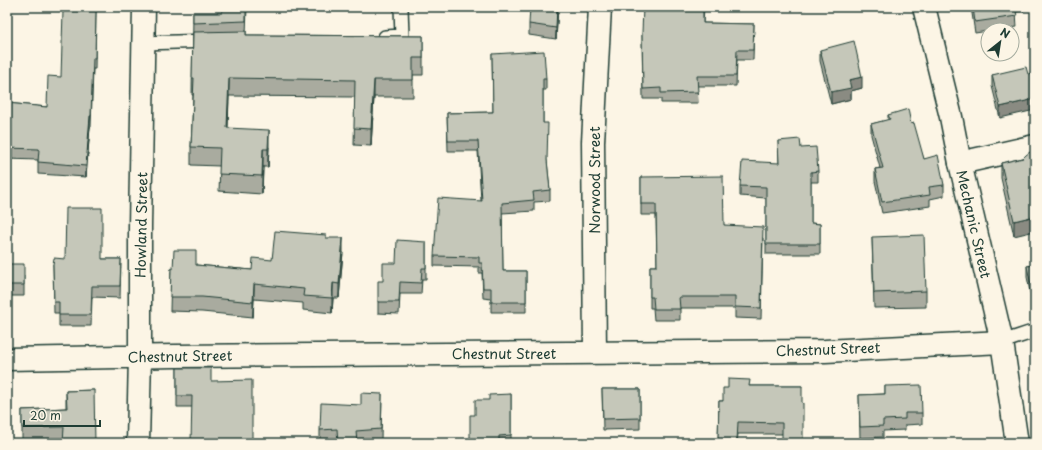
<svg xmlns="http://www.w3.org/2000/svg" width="1042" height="450" viewBox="0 0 1042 450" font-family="'Playpen Sans',sans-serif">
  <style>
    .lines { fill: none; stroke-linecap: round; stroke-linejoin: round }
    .service-casing { stroke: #1f3d34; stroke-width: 16 }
    .minor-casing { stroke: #1f3d34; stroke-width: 25 }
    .tertiary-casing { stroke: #1f3d34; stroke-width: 25 }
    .service { stroke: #fcf5e5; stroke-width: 13 }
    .minor { stroke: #fcf5e5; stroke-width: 22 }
    .tertiary { stroke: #fcf5e5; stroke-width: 22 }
    .wall { fill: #a9ab9f; stroke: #1f3d34 }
    .shaded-wall { fill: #8a8b82; stroke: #1f3d34 }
    .building { fill: #c5c7b9; stroke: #1f3d34 }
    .labels { text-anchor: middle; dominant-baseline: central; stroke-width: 3; stroke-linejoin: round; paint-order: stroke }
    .street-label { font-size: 14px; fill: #1f3d34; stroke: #fcf5e5 }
  </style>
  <rect width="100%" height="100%" fill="#fcf5e5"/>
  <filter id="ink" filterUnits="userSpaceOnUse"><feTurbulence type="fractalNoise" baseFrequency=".025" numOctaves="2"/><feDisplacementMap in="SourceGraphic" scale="8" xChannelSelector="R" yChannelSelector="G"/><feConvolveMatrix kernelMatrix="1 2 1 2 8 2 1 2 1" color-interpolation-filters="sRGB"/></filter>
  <g filter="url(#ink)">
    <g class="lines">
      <g class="service-casing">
        <path id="service" d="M385 37 402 36 401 7
          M144 43 210 41
          M1002 342 1029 333H1035"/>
      </g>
      <g class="minor-casing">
        <path id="minor" d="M960 163 1035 146
          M595 352 593 142 600 7
          M7 359 175 356 825 351 1002 342
          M138 443 140 356V226L144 7"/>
      </g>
      <g class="tertiary-casing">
        <path id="tertiary" d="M924 7 951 117 960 163 1002 342 1017 443"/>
      </g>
      <use href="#service" class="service"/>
      <use href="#minor" class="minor"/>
      <use href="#tertiary" class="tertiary"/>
    </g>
    <path class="wall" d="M247 7 246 35 423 36V75H413V97H374L371 146 354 145 355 97 229 96 228 128 269 147 268 167H263L262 194 219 191 220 166 191 165V147L193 95H192L193 13H222Z
      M558 7 556 39 529 35V24Z
      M704 7 703 23 754 24 753 60H737L736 86H697L698 103H661V99H643L642 33Z
      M971 7H1024V11L1016 12 1017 27 995 30H988V31L975 33Z
      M96 11 95 69H93L91 127H90L86 177 38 174V160L7 159V103L47 107Z
      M820 50 862 88 851 91V99L831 104 820 61Z
      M492 54 546 79V90H543V123L547 161 550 190V201L534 202V211L502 213 503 271H526V312H491V299L483 298 482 273H479V267L434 266V256L481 201 478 151H448L447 113 493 112Z
      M1028 74 1000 118 992 86V75Z
      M888 115 911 124 924 159 944 185V196L930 199V206L882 213 875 181V169L880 168 871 135V124L888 120Z
      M778 141 801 148 818 171V182H811V223L820 224V254H766V198L740 196V186L779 163Z
      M1023 158 1014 236 1001 178V163Z
      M641 177 724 225 763 238 761 319 735 318V308H680V320H654L653 308H650V266H657L656 215H641Z
      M872 237 926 291V307L874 308Z
      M326 238 343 252 339 298H333L332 313 303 310V303L254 299 253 317 202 312 170 311 171 269H173L196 265 252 270 272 260Z
      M426 242V279H422L421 294H400L399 314 378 313V302L383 281 396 263Z
      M102 259H121L120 298 92 297 91 326H59V313H54L53 264Z
      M7 264 24 276V296H7Z
      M1035 265V311H1034L1027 277V266Z
      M177 368H211L192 407H177Z
      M750 386H802L782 434H738L737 443H718L719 401H723L728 388Z
      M885 386 922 413V424L905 425V430L883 431V437L860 438 859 395 885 394Z
      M602 389H640V429L603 430Z
      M94 390 63 443V439L22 440V410L66 408V391Z
      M382 394 381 440 357 442V443H337V441H320V430L361 405Z
      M511 394V443H470L489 400Z"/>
    <path class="shaded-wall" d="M557 7H558L556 39V28Z
      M800 7H812L800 10Z
      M862 77V88L851 91V99L831 104V92L849 80Z
      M229 78V96L227 146V128Z
      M374 80V97L371 146V129Z
      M1035 99V110L1000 118V107Z
      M90 116V127L86 177V166Z
      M269 130V147L268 167V149Z
      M263 149V167L262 194V176Z
      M1035 216V231L1014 236V221Z
      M343 238V252L339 298V284Z
      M333 283V298L332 313V298Z
      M254 284V299L253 317V302Z
      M1035 299V311H1034V300Z"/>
    <path class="building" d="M222 7H246V21L193 23V13H222Z
      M530 7H557L556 28 529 24Z
      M643 7H703V23L754 24 753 50H737L736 76H697L698 92 661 93V88L643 89 642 33Z
      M973 7H1015L1017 16 975 22Z
      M63 11H96L95 58H93L91 116H90L86 166 38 162 39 149 7 148V103L47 107 48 76 61 77Z
      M246 31V35L423 36V58H413V80H374L371 129 354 128 355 80 229 78 227 128 269 130 268 149H263L262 176 219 174 220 148 191 147 194 78H192L193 32Z
      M854 41 862 77 849 80 851 88 831 92 820 50Z
      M544 51 546 79H543V123H548L547 160 550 190 533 192 534 200 502 203 503 271H526V302H491V288H483L482 263H479V257L434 256 438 198 482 201 478 141H448L447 113 493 112 492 54Z
      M1026 67 1028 74 1035 73V99L1000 107 992 75Z
      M908 109 911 124 914 123 924 159 938 155 944 185 929 187 930 195 882 202 875 169 883 168 871 124 890 119 888 115Z
      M800 139 801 148 816 147 818 171 811 172V223L820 224V244H766V187L740 186 742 161 779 163 778 141Z
      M1030 152H1035V216L1014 221 1001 163 1023 158 1026 155Z
      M723 176 724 225 763 227 761 308 735 307V297H679L680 309H654L653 297H650V266H657L656 204H641V177Z
      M66 208H102V259H121L120 286H92L91 315H59V302H54L53 264 54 258 65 259Z
      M275 231 326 235V238H343L339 284 333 283 332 298 303 296 304 289 254 284 253 302 202 297H170L171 269H173L174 250H196V265L252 270 253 258 272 260Z
      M924 235 926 291 874 293 872 237Z
      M397 240 426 242V268H422L421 283 400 282 399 302H378V281H383V263H396Z
      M7 264H24V285H7Z
      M1035 265V299L1034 300 1027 266Z
      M177 368H211V381L252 380V443H191L192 396H177Z
      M728 379 750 380 749 386H802V403H803V443H782V423L738 422 737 442 718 441 719 401H723V388H728Z
      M921 385 922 413H905V419L883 420V426L860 427 859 395 885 394V386Z
      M602 389H640V418L603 419Z
      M94 390 95 443H115H63L64 427 22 428V410L67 408 66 391Z
      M361 393 382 394 381 429 356 431 357 443H338L337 429 320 430 321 403 361 405Z
      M511 394V435L499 436V443H470V415H475V400H489V395Z
      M641 441H669V443H641Z"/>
  </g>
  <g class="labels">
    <g class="street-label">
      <text transform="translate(594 180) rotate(-90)">Norwood Street</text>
      <text transform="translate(974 224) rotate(77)">Mechanic Street</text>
      <text transform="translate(141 225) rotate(-89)">Howland Street</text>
      <text transform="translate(828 349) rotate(-2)">Chestnut Street</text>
      <text x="504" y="353">Chestnut Street</text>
      <text transform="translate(180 356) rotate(-1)">Chestnut Street</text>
    </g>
  </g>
  <rect width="1042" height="450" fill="none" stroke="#fcf5e5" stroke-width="24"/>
  <rect x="12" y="12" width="1018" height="426" fill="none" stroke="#1f3d34" stroke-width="1.5" filter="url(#ink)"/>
  <g transform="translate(1000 42) rotate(30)"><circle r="19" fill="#fcf5e5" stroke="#a4ab9e"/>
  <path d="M0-3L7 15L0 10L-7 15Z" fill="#1f3d34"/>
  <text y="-6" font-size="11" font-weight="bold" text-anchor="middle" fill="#1f3d34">N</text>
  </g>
  <path d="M24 420v6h76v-6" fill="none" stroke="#1f3d34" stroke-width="2"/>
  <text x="30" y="420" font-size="12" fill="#1f3d34" stroke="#fcf5e5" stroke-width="3" paint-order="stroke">20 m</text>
</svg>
